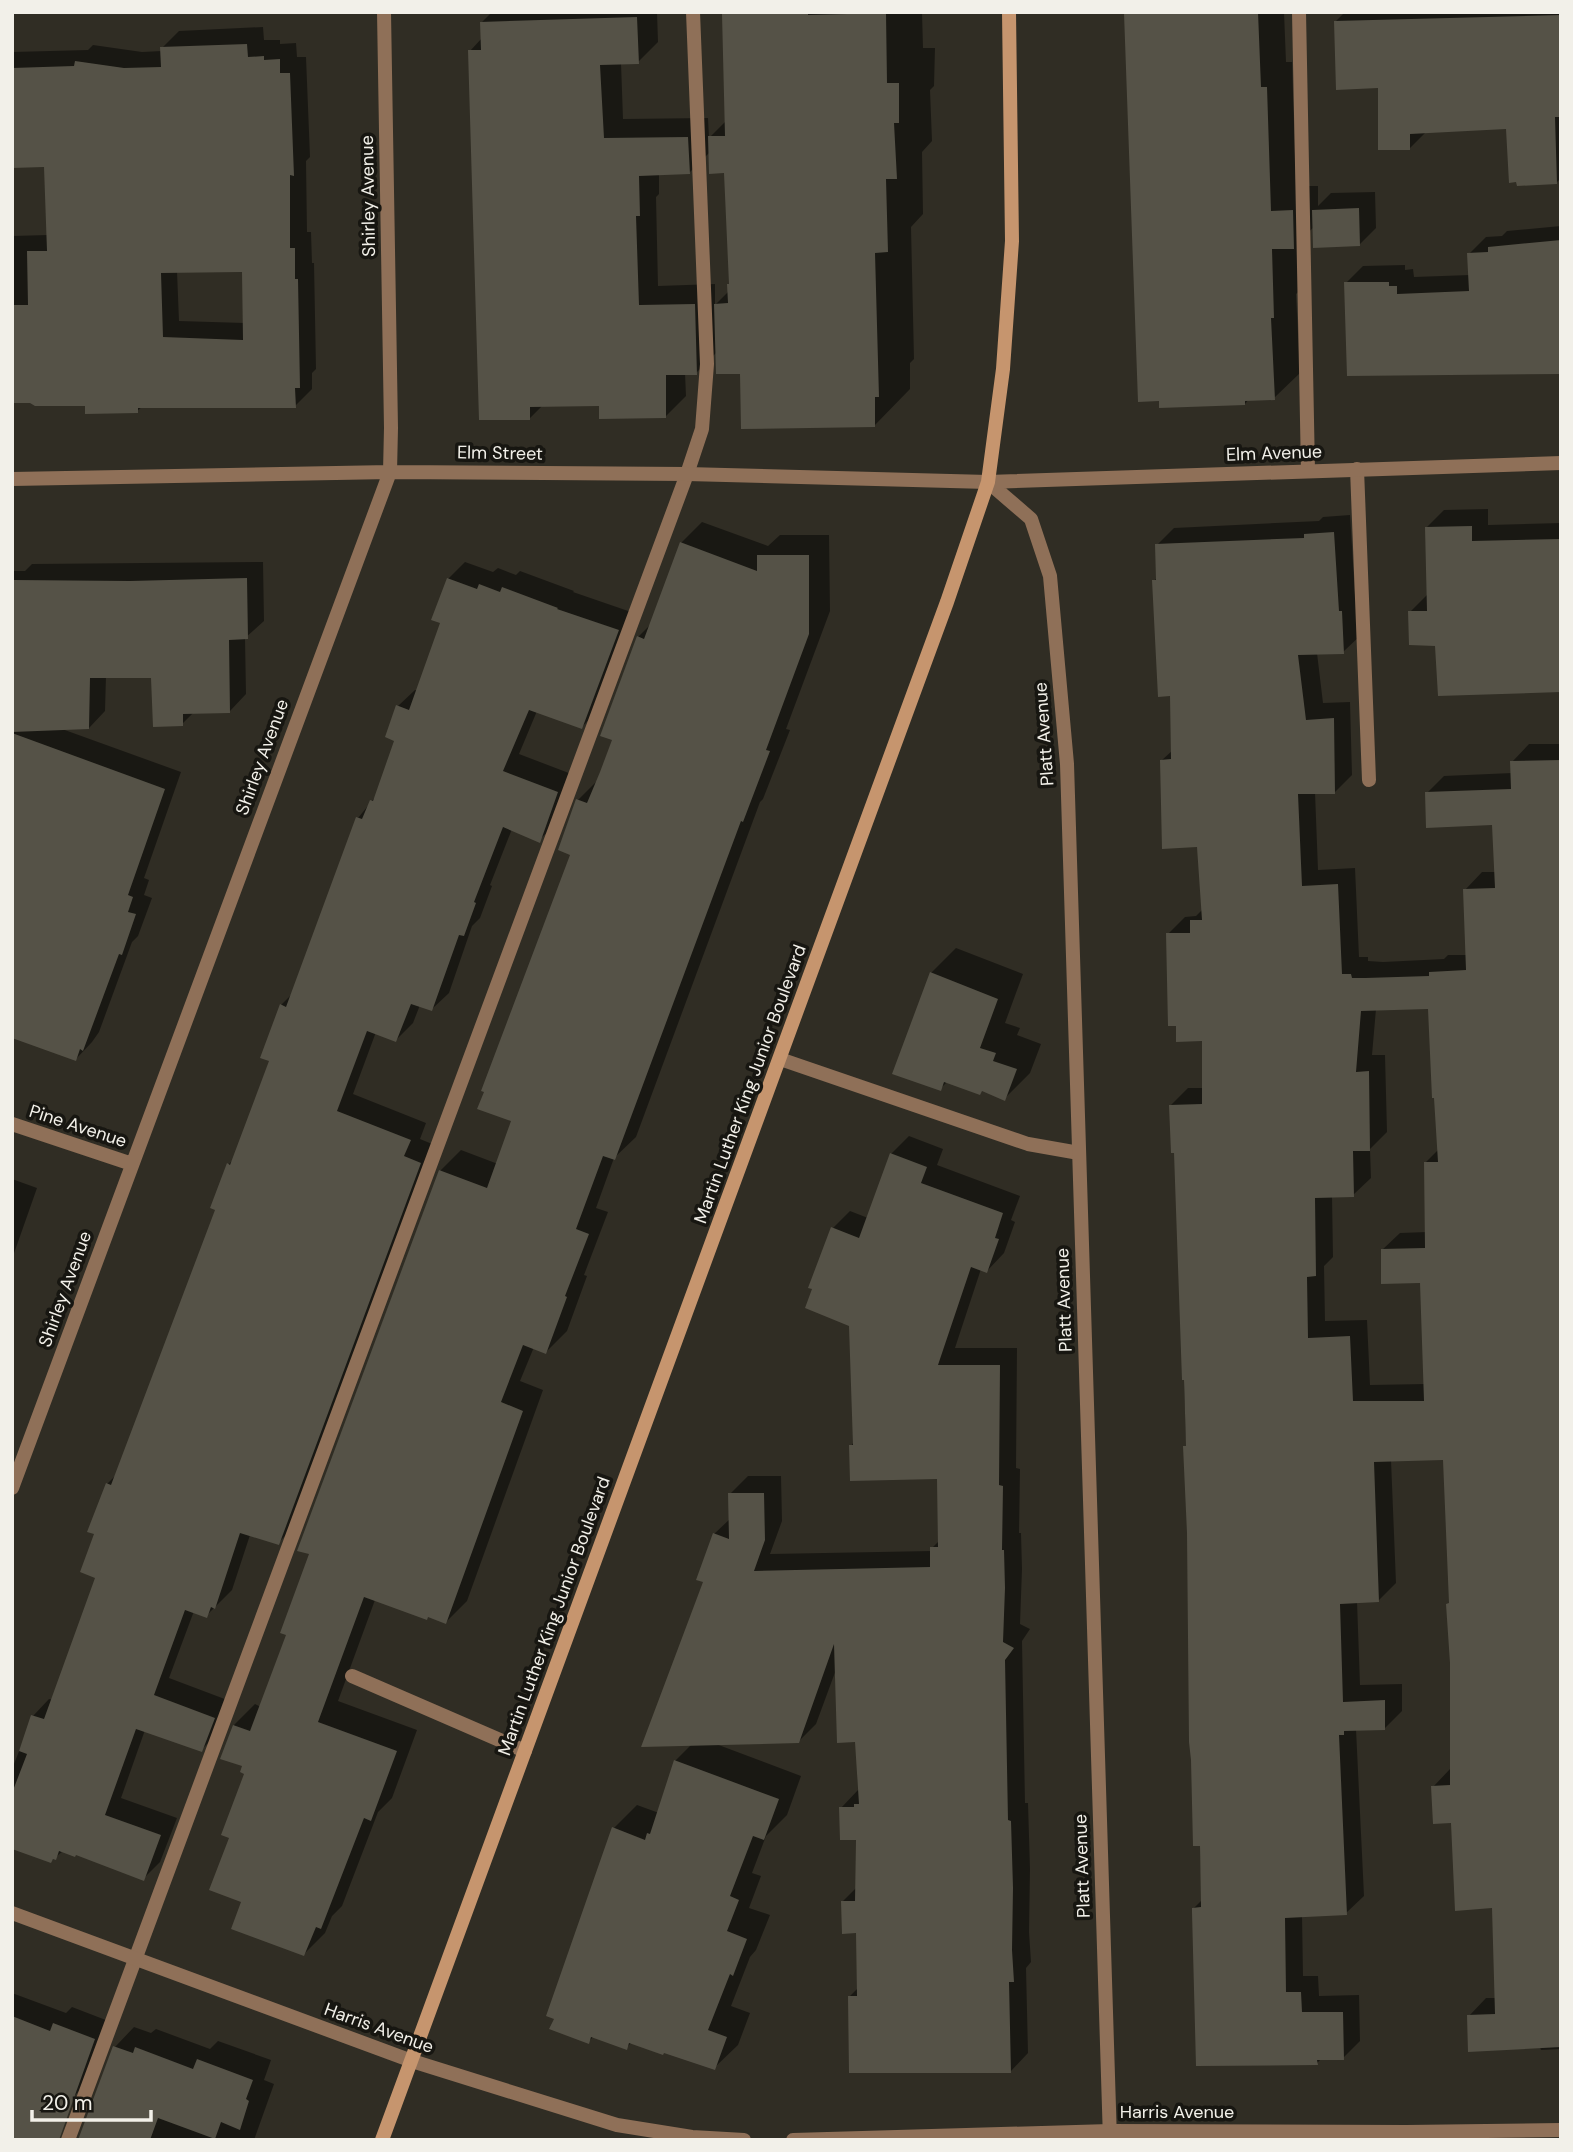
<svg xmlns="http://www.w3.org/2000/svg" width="1573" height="2152" viewBox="0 0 1573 2152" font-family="'DM Sans',sans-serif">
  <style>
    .shadow { fill: #0007; fill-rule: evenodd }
    .building { fill: #555247; fill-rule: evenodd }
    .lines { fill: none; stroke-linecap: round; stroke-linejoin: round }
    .service { stroke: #8f7058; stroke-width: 14 }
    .minor { stroke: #8f7058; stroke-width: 14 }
    .tertiary { stroke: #8f7058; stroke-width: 14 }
    .secondary { stroke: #c6956e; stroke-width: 14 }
    .labels { text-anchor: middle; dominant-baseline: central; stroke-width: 7; stroke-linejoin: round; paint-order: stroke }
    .street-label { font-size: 18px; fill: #f2f0e9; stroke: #171611 }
  </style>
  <rect width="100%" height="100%" fill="#302d24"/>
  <path class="shadow" d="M492 12H657L658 42 638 62 621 63 623 119 708 118 709 138 727 120 724 15 726 12H922L923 48H935L934 86 930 90 932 141 922 152 923 214 911 227 914 359 910 363V389L874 426 741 372 717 352 696 373H685L686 396 665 417 601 404 543 405 530 418 470 51 482 38V22ZM710 152 725 172 731 283 729 291 715 305V284L658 286 656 197 659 194V173H689Z
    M1128 12H1284L1286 62H1292L1296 186H1318V206L1331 193 1375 192 1376 228 1359 245 1315 226 1298 242 1299 291 1296 294 1300 373 1274 398 1249 399 1245 404 1126 14Z
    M1345 12H1561V178L1556 183 1508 128 1426 132 1410 148 1379 86 1335 22Z
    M263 27 264 40H280V44L296 43 297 57H306L310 157 306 161 307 232H311L312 263H314L316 369 312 373V389L295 406 142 407 137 411 87 404 12 401V236L48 235 46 165 12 166V52L88 50 93 45 142 52 162 51V48L179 31ZM243 270 245 323 179 321 177 271Z
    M1561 226V373L1346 283 1363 266 1405 265V270L1413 269 1414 277 1470 275 1469 254 1486 237 1502 236 1507 231Z
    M1488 509V525L1561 523V690L1437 644 1410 612 1427 595V527L1444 510Z
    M1350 515 1355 595 1361 635 1343 652 1317 653 1323 703 1350 702 1352 775 1335 792H1315L1318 870 1355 868 1359 957H1368V961L1383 962 1444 959 1448 955H1468L1465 890 1482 872H1496L1494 823 1427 793 1444 776 1512 773V762L1529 744H1561V2049L1541 2050 1540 2047 1469 2016 1486 1998H1496L1494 1907 1453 1821 1433 1787 1450 1769 1451 1602 1444 1458 1391 1460 1396 1583 1378 1601H1357L1360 1685 1402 1684V1711L1384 1729H1356L1364 1896 1346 1913 1302 1915 1303 1976H1318L1319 1996 1359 1995 1360 2041 1343 2058H1322L1317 2063 1194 1908 1202 1900 1176 1151 1171 1105 1188 1088H1204V1039L1168 934 1185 917 1196 916 1203 909 1199 845 1162 760 1173 750 1171 694 1154 581 1158 577 1157 545 1174 528 1319 521 1323 517ZM1430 1007 1439 1149 1425 1163 1427 1232 1400 1233 1382 1250 1422 1281 1425 1384 1370 1385 1367 1320 1325 1321 1324 1266 1333 1257 1332 1196 1353 1195 1371 1178 1370 1149 1387 1132 1385 1055H1372L1376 1009Z
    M702 522 768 546 780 535H829L830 611 786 729 790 730 763 799 760 802 636 1137 614 1158 596 1208 608 1212 584 1275 587 1276 567 1331 546 1352 534 1347 520 1381 543 1390 467 1601 446 1622 375 1600 338 1701 417 1730 392 1798 378 1812 342 1906 332 1916 325 1933 304 1954 243 1901 231 1837 247 1773 234 1725 255 1704 261 1707 288 1634 311 1553 440 1171 461 1150 498 1164 514 1120 572 854 578 800 598 780 614 739 638 637 650 625 681 543Z
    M263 562 264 621 245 638 246 694 230 711 194 712 182 724 153 676H106L105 711 89 728 62 729 181 772 144 878 149 880 144 895 152 898 138 936 132 942 99 1032 92 1042 76 1059 12 1036V571H25L32 564Z
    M465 562 493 572 498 568 516 575 520 571 574 591 573 592 634 613 598 710 582 727 537 711 519 754 574 775 556 824 539 840 512 829 490 885 492 886 480 918 472 926 449 993 432 1009 420 1005 413 1023 396 1040 376 1032 353 1094 426 1123 420 1139 437 1146 295 1526 278 1543 250 1535 232 1590 206 1616 194 1611 169 1678 230 1701 218 1733 201 1750 145 1730 121 1798 177 1818 160 1862 143 1879 76 1853 63 1851 51 1861 12 1847V1769L33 1716 49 1699 53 1700 97 1577 96 1533 107 1484 116 1475 217 1209 229 1164 234 1159 271 1060 281 1005 292 994 358 818 376 796 396 740 398 706 415 690 418 691 443 622 448 579Z
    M956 948 1023 974 1005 1023 1020 1028 1017 1035 1041 1044 1030 1073 1005 1098 983 1090 948 1081 940 1089 931 973Z
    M909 1136 943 1149 937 1165 1020 1196 1011 1220 1015 1222 1004 1253 987 1271 981 1269 955 1348H1017L1016 1468 1020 1469 1019 1533H1021L1022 1569 1020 1624 1030 1629 1022 1641 1025 1803H1028L1030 1869 1029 1932 1031 1962 1026 1968 1028 2053 1011 2071 850 1996 859 1987 858 1931 842 1902 857 1887 858 1838 841 1808 858 1790 857 1740 837 1667 816 1724 798 1742 716 1744 801 1776 787 1815 766 1836 752 1873 761 1876 749 1908 770 1915 756 1950 750 1957 731 2006 750 2013 738 2045 714 2068 632 2042 626 2048 594 2036 588 2042 614 1828 637 1805 659 1813 675 1761 692 1744 705 1581 714 1534 731 1518 730 1494 748 1476H781L782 1521 770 1554 932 1551V1548L940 1540 939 1477 851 1446 854 1442 851 1325 833 1228 850 1211 868 1218 891 1154Z
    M12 1179 37 1188 12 1259Z
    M12 1993 66 2013 72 2007 111 2022 89 2081 74 2096H12Z
    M134 2027 151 2033 156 2029 210 2049 218 2041 271 2060 264 2080 274 2084 254 2140H107L93 2105 115 2047Z"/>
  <path class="building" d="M808 12V15L886 13 887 83H899V123H894L897 179H886L888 252 875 253 879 397H875V427L741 429 740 374H716L714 304 728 303 727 284H729L724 173 709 174 708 136H725L722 14Z
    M1258 12 1261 87H1267L1271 211 1293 210 1294 249H1272L1274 318H1271L1275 400 1245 401V405L1159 408V401L1138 402 1124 13Z
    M1561 15V117H1555L1557 184 1517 186 1516 182 1509 183 1506 129 1410 134V150H1378V88L1336 90 1334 21Z
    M637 17 639 64 600 65 604 138 688 137 690 174 639 176 640 216H636L639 305 695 304 697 375H666V418L599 419V406L530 407V420H479L468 50H481L480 22Z
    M247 44 248 57 264 56V60L280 59V73H290L294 176 290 175V248H295V279H298L300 388H295L296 408H138V413L85 414V406H35L30 403H12V305H28L27 251H47L44 167 12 168V68L74 66 75 61 124 68 161 67 160 47ZM242 272 243 340 163 337 161 273Z
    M1359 208 1360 246 1313 248 1312 210Z
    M1561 240V374L1347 376 1344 282H1389V286H1397V294L1469 291 1467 253 1488 252V247Z
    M1472 526V541L1561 539V692L1438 696 1435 646 1409 645 1408 611H1427L1425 527Z
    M1334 532 1339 611H1342L1344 654 1298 655 1306 720 1334 718 1335 794H1298L1302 886 1338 884 1342 974H1351L1352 978H1365L1429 976V972L1466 970 1463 889 1495 888 1492 825 1426 828 1425 792 1511 789 1510 761 1561 760V2047L1468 2052 1467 2015 1495 2014 1492 1908 1455 1911 1451 1823 1433 1824 1431 1786 1450 1785V1663L1446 1604 1449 1603 1443 1460 1374 1462 1379 1602 1340 1604 1343 1702 1385 1700V1730L1344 1731V1735H1339L1347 1915 1285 1918 1286 1992H1301L1302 2012H1343L1344 2060H1317L1318 2065 1196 2066 1192 1912V1908L1201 1907 1200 1846H1193L1191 1760 1189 1742 1187 1533 1183 1446H1186L1184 1380H1182L1174 1153H1171L1169 1105 1202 1104V1041L1176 1042V1026H1168L1166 933H1190V920H1202L1197 847 1162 849 1160 760 1171 759 1170 696 1158 697 1152 580H1156L1155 544 1304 538V534ZM1428 1009 1432 1098H1434L1438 1162H1424L1425 1248 1381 1249V1284L1420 1283 1424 1401H1353L1350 1336 1308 1338 1307 1277 1316 1276 1315 1198 1354 1197 1353 1151H1370L1369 1071 1356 1072 1361 1011Z
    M680 542 757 571V555H809V634L766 750 770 751 743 822 741 821 615 1160 603 1156 576 1229 589 1234 565 1296 567 1297 546 1354 523 1345 501 1402 523 1411 446 1624 428 1617 427 1620 364 1597 318 1722 397 1751 371 1821 364 1818 321 1929 316 1927 304 1956 231 1929 241 1902 209 1890 229 1838 221 1835 244 1774 240 1772 242 1766 220 1759 233 1725 250 1731 286 1635 280 1633 309 1554 297 1551 439 1170 487 1188 511 1121 477 1109 484 1092 481 1091 570 855 558 850 576 799 587 803 600 772 612 740 600 736 637 636 644 639Z
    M247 578 248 639 229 640 230 713 183 714V726L153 727 151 678H90L89 729 12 732 13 580 130 581Z
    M447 578 477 589 479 584 500 592 502 587 558 608 557 609 619 630 582 729 529 710 503 771 558 792 540 843 503 827 474 902 476 903 464 936 459 935 432 1011 411 1004 396 1042 367 1031 337 1111 411 1140 404 1156 421 1163 279 1545 240 1533 215 1609 211 1607 207 1618 185 1610 154 1695 215 1718 202 1752 136 1729 105 1815 161 1835 144 1881 76 1855 75 1857 59 1851 56 1860 53 1859 51 1863 12 1849V1793L27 1754 19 1751 31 1715 44 1719 95 1578 80 1572 94 1534 87 1532 106 1483 111 1485 215 1210 210 1208 227 1163 230 1165 269 1061 260 1058 280 1004 286 1007 356 817 362 819 370 800 373 801 394 741 385 737 396 705 409 710 440 623 431 620Z
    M12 733 165 789 128 895 133 897 128 912 136 914 122 955 119 954 83 1051 80 1049 76 1061 12 1038Z
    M930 972 998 999 980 1048 996 1053 993 1061 1017 1069 1005 1101 982 1091 980 1095 944 1082 941 1091 892 1074Z
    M890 1153 927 1167 921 1183 1003 1213 995 1238 999 1239 987 1273 971 1267 938 1365H1000L999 1485 1003 1486 1002 1550H1004L1005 1588 1003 1642 1014 1648 1005 1660 1008 1820 1011 1821 1013 1888 1012 1950 1014 1982H1009L1011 2073H849L848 1996H857L856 1933 842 1934 841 1901H855L856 1840H840L839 1807H854V1804H859L855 1742 837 1743 834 1644 799 1743 641 1747 703 1582 696 1580 713 1533 729 1539 728 1493H764L765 1540 754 1571 930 1567V1547H938L937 1479 850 1481 849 1445H853L849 1326 805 1308 812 1289 808 1288 831 1227 859 1238Z
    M674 1760 779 1799 764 1840 753 1836 730 1896 739 1900 727 1931 747 1939 733 1976 730 1974 708 2030 727 2037 715 2070 664 2053 663 2055 629 2043 627 2050 591 2037 589 2044 549 2029 554 2019 546 2016 612 1827 645 1840 647 1833 650 1834Z
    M12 2016 50 2031 53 2023 95 2039 59 2140H12Z
    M113 2046 133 2053 135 2047 193 2069 197 2059 253 2080 246 2099 249 2101 240 2130 221 2122 215 2139 158 2118 150 2140H78Z"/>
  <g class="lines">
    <path class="service" d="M1299 12 1308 471
      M1357 469 1369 780
      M780 1059 1028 1144 1079 1153
      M352 1676 525 1751
      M68 2140 687 474 702 429 707 364 693 12"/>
    <path class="minor" d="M12 479 390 472 687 474 988 482 1561 463
      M988 482 1031 519 1050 576 1067 764 1110 2140
      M12 1124 132 1164
      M12 1488 390 472 391 428 384 12
      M12 1913 412 2061"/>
    <path class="tertiary" d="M412 2061 617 2125 692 2137 744 2140
      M793 2140 1110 2131 1406 2132 1561 2130"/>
    <path class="secondary" d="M382 2140 947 602 988 482 1003 369 1012 241 1009 12"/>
  </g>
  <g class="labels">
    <g class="street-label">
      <text transform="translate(368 196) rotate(-91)">Shirley Avenue</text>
      <text transform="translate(500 453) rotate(1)">Elm Street</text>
      <text transform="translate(1274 453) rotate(-2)">Elm Avenue</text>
      <text transform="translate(1044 734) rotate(-94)">Platt Avenue</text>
      <text transform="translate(262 757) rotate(-70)">Shirley Avenue</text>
      <text transform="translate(750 1084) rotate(-70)">Martin Luther King Junior Boulevard</text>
      <text transform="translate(78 1126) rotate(18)">Pine Avenue</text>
      <text transform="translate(65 1289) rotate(-70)">Shirley Avenue</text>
      <text transform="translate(1064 1300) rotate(-92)">Platt Avenue</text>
      <text transform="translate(554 1616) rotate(-70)">Martin Luther King Junior Boulevard</text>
      <text transform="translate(1082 1866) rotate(-92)">Platt Avenue</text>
      <text transform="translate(379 2028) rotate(20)">Harris Avenue</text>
      <text x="1177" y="2112">Harris Avenue</text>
    </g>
  </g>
  <rect width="1573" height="2152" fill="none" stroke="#f2f0e9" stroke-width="28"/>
  <path d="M32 2110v10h119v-10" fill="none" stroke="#f2f0e9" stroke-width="3.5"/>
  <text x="42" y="2110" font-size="21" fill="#f2f0e9" stroke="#171611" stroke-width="5" paint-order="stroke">20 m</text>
</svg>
